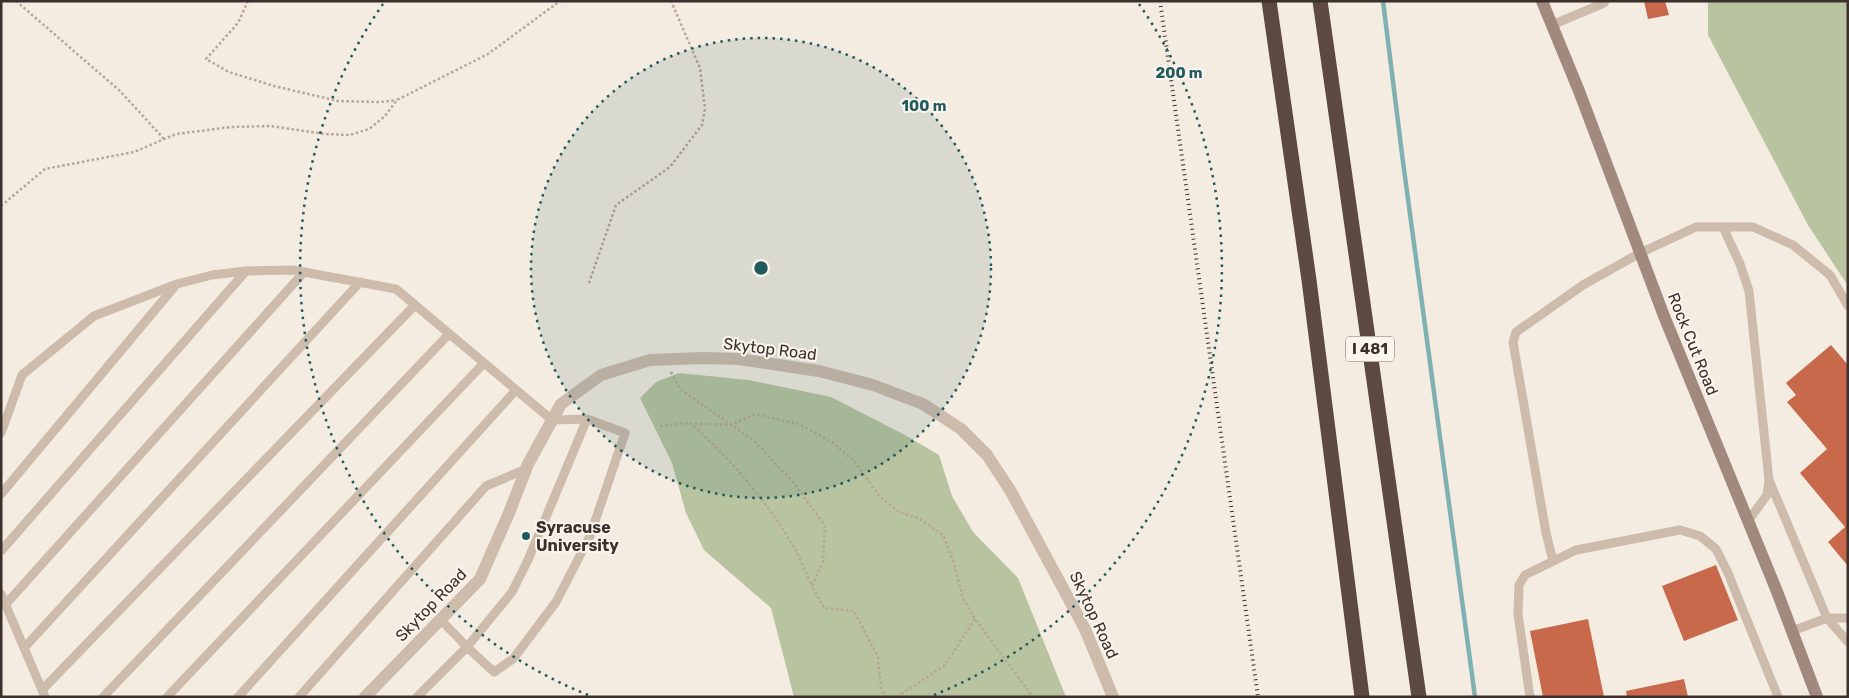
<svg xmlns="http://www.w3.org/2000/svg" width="1849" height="698" viewBox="0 0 1849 698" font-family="Rubik,sans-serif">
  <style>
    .green { fill: #b8c4a0 }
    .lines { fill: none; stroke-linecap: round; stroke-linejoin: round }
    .stream { stroke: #7fb0b2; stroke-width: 4.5 }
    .building { fill: #c8694b }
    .path { stroke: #b9a596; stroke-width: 2.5; stroke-dasharray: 2.5 2.5; stroke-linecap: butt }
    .lane { stroke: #cdbbac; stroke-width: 9 }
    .street { stroke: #cdbbac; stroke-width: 12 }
    .secondary { stroke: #a18a7d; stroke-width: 12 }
    .highway { stroke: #5c4a42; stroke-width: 15 }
    .rail { stroke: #3b302b; stroke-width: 4; stroke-dasharray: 1 4; stroke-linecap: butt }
    .ring { fill: none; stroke: #1f5a5e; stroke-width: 2.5; stroke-dasharray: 2.5 5 }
    .poi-dot { fill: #1f5a5e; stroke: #fbf5ee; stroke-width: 2 }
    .labels { text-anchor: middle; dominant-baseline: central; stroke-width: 4; stroke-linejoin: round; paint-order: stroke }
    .shield { fill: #fbf5ee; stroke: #756b66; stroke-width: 1 }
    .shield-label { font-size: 15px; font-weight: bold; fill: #3b302b }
    .street-label { font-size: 16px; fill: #3b302b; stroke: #fbf5ee }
    .poi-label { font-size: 16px; font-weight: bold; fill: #3b302b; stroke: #fbf5ee; text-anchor: start }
    .centre { fill: #1f5a5e; stroke: #fbf5ee; stroke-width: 2.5 }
    .ring-label { font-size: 15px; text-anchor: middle; font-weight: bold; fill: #1f5a5e; stroke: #fbf5ee; stroke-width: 4; stroke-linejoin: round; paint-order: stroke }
  </style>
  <rect width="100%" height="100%" fill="#f4ebe1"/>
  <path class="green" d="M1708 1H1848V286L1808 225 1708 35Z
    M679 373 748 380 831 397 905 435 939 455 952 496 973 532 1018 578 1066 697H794L771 608 704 550 686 513 672 463 640 398 656 382Z"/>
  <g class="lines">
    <path class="stream" d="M1383 1 1403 162 1475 697"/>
  </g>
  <path class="building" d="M1644 1H1665L1669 15 1648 19Z
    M1831 345 1848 365V566L1828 542 1845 527 1800 473 1827 449 1787 402 1796 395 1786 383Z
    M1716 565 1738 620 1684 641 1662 586Z
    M1588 619 1604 697H1543L1530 631Z
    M1684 679 1688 697H1627L1626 691Z"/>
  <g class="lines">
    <path class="path" d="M16 1 120 91 164 139
      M248 1 238 23 206 59 229 72 274 86 338 101 379 102 397 100
      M1 206 45 169 134 152 176 134 231 127 270 126 325 134 350 135 369 129 384 117 397 100 488 54 560 1
      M589 283 616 205 670 167 702 125 705 109 700 68 671 1
      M671 372 680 389 753 440 793 482 825 526 823 561 812 586 824 608 854 611 878 657 881 687 886 697
      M690 423C726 454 766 500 790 541 799 555 805 571 812 586
      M660 426 686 423 730 425 755 414 799 424 832 442 855 462 879 496 899 512 920 519 943 535 953 560 963 598 975 619 1033 697
      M897 697 945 665 975 619"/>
    <path class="lane" d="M1552 25 1604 3 1605 1
      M1723 227 1740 264 1749 291 1769 480 1767 495 1748 521
      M1 433 22 375 94 316 177 284 212 275 246 271 293 270 396 289 552 420 587 419 625 433 590 536 556 602 513 659 494 672 467 647 417 697
      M1769 480 1827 618 1848 642
      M1 494 175 286
      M1 551 246 271
      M1553 561 1546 533 1513 342 1516 332 1583 285 1640 253 1696 227H1753L1793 245 1830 275 1848 306
      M1 594 45 697
      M5 605 304 272
      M440 619 467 647 512 592 528 560 587 419
      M1792 631 1827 618H1848
      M24 648 360 282
      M42 690 415 305
      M103 697 449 334
      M167 697 484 363
      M238 697 516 390
      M299 697 486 486 526 469
      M1530 697 1518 614 1519 585 1525 575 1576 550 1680 530 1700 536 1716 549 1728 573 1778 697"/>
    <path class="street" d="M365 697 480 579 509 513 528 464 561 404 601 375 650 360 703 358 739 359 819 371 873 385 923 404 961 429 987 455 1010 490 1085 629 1113 697"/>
    <path class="secondary" d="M1542 1 1579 91 1664 316 1776 589 1817 697"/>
    <path class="highway" d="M1269 1 1309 280 1362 697
      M1320 1 1419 697"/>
    <path class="rail" d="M1160 1 1258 697"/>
  </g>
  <circle cx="761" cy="268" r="230" fill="#1f5a5e" fill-opacity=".12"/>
  <g class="ring">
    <circle cx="761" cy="268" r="230"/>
    <path d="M588 695A461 461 0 0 1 383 4M1139 4A461 461 0 0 1 934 695"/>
  </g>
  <circle class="poi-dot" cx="526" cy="536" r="5"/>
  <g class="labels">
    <rect class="shield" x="1346" y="336.5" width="48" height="25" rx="4"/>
    <g class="shield-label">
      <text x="1370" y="349">I 481</text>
    </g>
    <g class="street-label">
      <text transform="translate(1693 344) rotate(68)">Rock Cut Road</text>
      <text transform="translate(770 349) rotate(7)">Skytop Road</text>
      <text transform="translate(431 605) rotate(-46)">Skytop Road</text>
      <text transform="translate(1094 615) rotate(65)">Skytop Road</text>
    </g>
    <g class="poi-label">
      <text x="536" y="527">Syracuse<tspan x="536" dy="18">University</tspan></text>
    </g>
  </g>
  <circle cx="761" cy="268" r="8" class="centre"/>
  <g class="ring-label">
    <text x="1179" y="78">200 m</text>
    <text x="924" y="111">100 m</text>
  </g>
  <rect width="1849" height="698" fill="none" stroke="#3b302b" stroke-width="5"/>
</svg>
